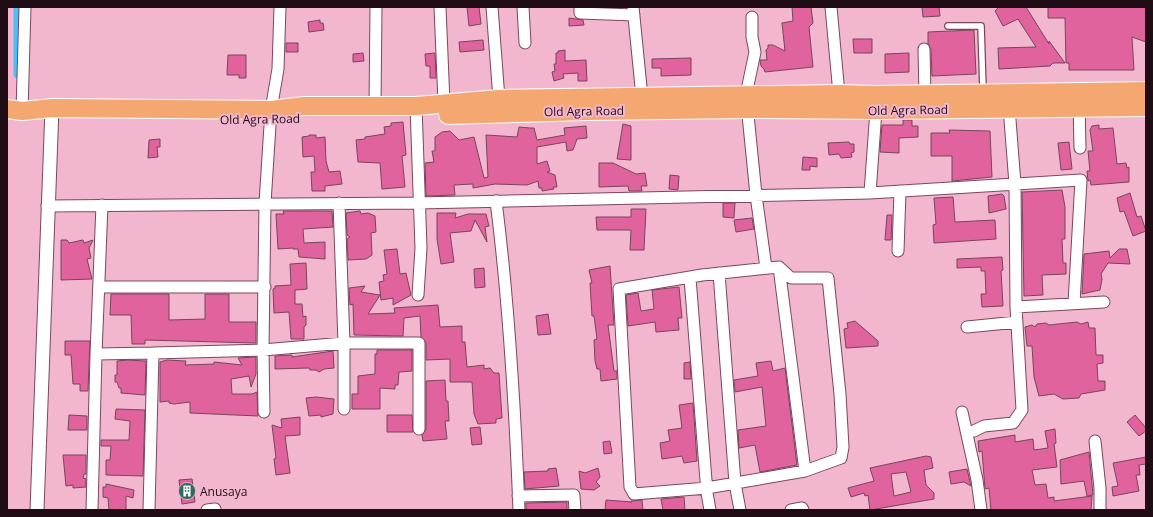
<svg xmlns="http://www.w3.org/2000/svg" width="1153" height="517" viewBox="0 0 1153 517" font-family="'Open Sans',sans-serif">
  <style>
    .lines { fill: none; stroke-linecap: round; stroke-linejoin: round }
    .canal { stroke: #47c1fb; stroke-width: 9 }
    .building { fill: #e0639d; stroke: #78455b; fill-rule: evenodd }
    .service-casing { stroke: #7b475d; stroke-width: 8 }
    .minor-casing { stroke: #7b475d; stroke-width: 13 }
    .tertiary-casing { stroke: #7b475d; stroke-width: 15 }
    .trunk-casing { stroke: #fff; stroke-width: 20 }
    .service { stroke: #fff; stroke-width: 5.5 }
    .minor { stroke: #fff; stroke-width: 11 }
    .tertiary { stroke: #fff; stroke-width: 13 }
    .trunk { stroke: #f4a770; stroke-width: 18 }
    .labels { text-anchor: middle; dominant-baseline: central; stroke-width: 4; stroke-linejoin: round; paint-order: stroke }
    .street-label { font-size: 12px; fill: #200c15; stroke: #f3b6cf }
    .poi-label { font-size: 12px; fill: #200c15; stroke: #f3b6cf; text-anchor: start }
  </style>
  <rect width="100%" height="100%" fill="#f3b6cf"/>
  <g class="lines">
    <path class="canal" d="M18 7V74"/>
  </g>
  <path class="building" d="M467 7H479L481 24 469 26Z
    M792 7H811L813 23 809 27 813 67 765 72 764 69 761 66 760 60H767L766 50 768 48V45H773L785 51 782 23 793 21Z
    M922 7H939L940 16 923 17Z
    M999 7H1026L1049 44V41L1065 63H1053L1050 66 999 69 998 48 1036 47 1018 19 1003 26 995 11Z
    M1048 7H1146V42L1132 37 1134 70H1069V63H1066L1065 18H1048Z
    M569 18 583 20 584 25 569 26Z
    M320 20V23H323L324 30 309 32 308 22Z
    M974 30 976 74 932 76 931 49 928 44V32Z
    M853 39H872V53H854Z
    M483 40 484 50 460 52 459 42Z
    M286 43H298V52H286Z
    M565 50V61L586 60 587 81H578V73L563 74 564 78 554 81 552 72 555 71 554 64H556V53H558V51Z
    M363 53 364 61 353 62V54Z
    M435 53 436 78H430V66H426L425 54Z
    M909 53V72L885 73V54Z
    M228 55H246V78H239V75H227Z
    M691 58V75L661 76V68H652V59Z
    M903 120H912V126H918V137L899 138V153L880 152 882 125H903Z
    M403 122 406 155 402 156 405 187 382 189 380 163 358 162 356 140 365 139V137L385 134 384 127 391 126V123Z
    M623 124 631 126V160L617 159Z
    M1099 125V129L1113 128 1117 164 1126 163 1127 168 1129 167V182L1091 185 1090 180 1088 181 1087 171H1090L1088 151H1093L1090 130 1092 126Z
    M586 126 587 138 577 139 573 150 567 151 566 142 537 147V164L547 161 550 171 547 172 555 175 557 187H553L554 189 542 191V188H539L538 181 527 185 495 184 473 188V184L454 185 455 195 426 196 425 163 434 162 432 151H435V137L442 132 450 131 459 140 474 137 484 178 488 177 486 135 517 137 519 127 530 128H534L537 140 565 135 564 128Z
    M949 130 990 131 992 177 952 181V156H931V133H950Z
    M309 135H316V138L325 137 326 161 329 172 340 171 342 184 325 186V191H312L311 172H315L314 156 303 157 302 137 309 136Z
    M160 139V147H157L158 157 148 158 149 140Z
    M849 142 850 144H854V152L851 153 852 157 841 158 839 154 829 155 828 143Z
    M1069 142 1072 169 1061 170 1058 143Z
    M803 157 817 158V167L810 166V170H802Z
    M599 163H613L636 174 645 173 647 186H641L642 191H629L628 186 599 187Z
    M670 175 679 176 678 190 669 189Z
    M1062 190 1065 207V239H1062L1063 263H1066V274L1042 275 1043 295 1024 296 1022 192Z
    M1130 193 1137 217 1141 216 1146 231 1133 236 1124 211 1120 212 1117 198Z
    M1002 194 1004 196 1006 209 989 213 988 196Z
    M953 197 955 222 995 220 996 239 934 243 933 225 936 224 934 198Z
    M723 203H735L734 218 723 217Z
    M631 209H646L644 250H630L631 230H597L596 217H631Z
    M283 211H332L333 227 303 229 304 243 325 242V259L299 257 298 249H293V248L278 249 276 214H284Z
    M360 211 361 214 368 213 375 216 376 232 371 233 372 255 366 259 348 260 347 239 350 237 347 235 346 213Z
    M437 213H456L455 218 468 214H486L489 226 485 227 487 242 475 220 471 231 450 233 454 262 441 264 437 239Z
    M887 215H892L891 240H885Z
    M752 218 754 229 736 232 734 220Z
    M61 240H67L69 243 83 240 84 243 93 240 89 248 91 258 87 259 92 279 61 280Z
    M397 249 400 274 406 273 411 295 393 305V298L381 300 379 282 384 281 383 275 387 274 384 250Z
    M1119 249H1127L1130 264 1108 263 1101 274 1102 279 1100 290 1082 294 1084 254 1109 251 1110 258Z
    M1002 257 1003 270 1001 271 1003 306 982 307 981 294H986L985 271H981V267L957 268V259Z
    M306 263 307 289 295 290V304H302L303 317 306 316V325L304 327V339H291L289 312 274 313 273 289 275 288V286L291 285 290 264Z
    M610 266 614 325H608L614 371H617V379L601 381 600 369H597L595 361 594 340 597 339 594 316H592L590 283H592L589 270Z
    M484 268 485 287 475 288 474 269Z
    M365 286 361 292 380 295 368 314 395 313 394 308 438 305 440 327 462 326V342H465L467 367 484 365V369L490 368 494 373H499L502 418 496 419V423L478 424 474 414 472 382H450V359L426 360V343L421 337 420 316 404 318 403 336 354 335 353 304 350 305 349 288Z
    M679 287 682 318H678L679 330 656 332 655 322 628 326 626 295 638 293 641 311 654 309 652 290Z
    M111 294H169V320L205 319V294H229V322H256V343L145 340V344H132L131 315H110Z
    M548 314 551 334 538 335 536 316Z
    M855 321 878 341V346L846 348 844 329 848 328 847 323Z
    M1077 322 1081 324 1088 322 1089 328H1095L1096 355H1103V363L1097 364 1098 381H1105V390L1081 394 1079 398 1063 399 1054 394 1039 396 1034 377 1032 346H1027L1025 327 1032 325 1035 327 1037 324 1046 323 1049 325Z
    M65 341H90L88 391H80V384H73L71 355H65Z
    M377 350H412V371L399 372 398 385H395V389L380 388V409H352V394H358V376L375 374V354H377Z
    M333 351 334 368 324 369 319 372 316 370H310L309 368 275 369V356L292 355V357Z
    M256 357V374L251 387 249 376 231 379 232 394H252L257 392 258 416 190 413V402L174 404 169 403V401L160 402V362L167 360 186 361 185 365 214 364V362L242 365 238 358Z
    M128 360 146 361 145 395 121 393V388H119L117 382H115V375H117V361Z
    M771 361 773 371 785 368 797 465 760 472 755 445 739 448 738 430 766 426 762 387 735 392 734 380 758 376 756 363Z
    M690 362 691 379H684V363Z
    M445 380 446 401H448L449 421H445L447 439 423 441 422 435 426 429V381Z
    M316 397 334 399 333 414 321 417V415L309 416 306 398Z
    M693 403 697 461 684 463 682 456 662 459 660 443 670 441 668 430 682 428 679 405Z
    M116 409 145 410 143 476 106 475V460H110L111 446H101V440H129L130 421 115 419Z
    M69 415 87 416V430H68Z
    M387 415H412L413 432H387Z
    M1135 415 1146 428V431L1139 436 1127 422Z
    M300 417V435L285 436 290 473 276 475 274 459 276 458 272 425 282 428 281 419Z
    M480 427 482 444 472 445 470 428Z
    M1055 429 1056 443 1054 444 1057 467 1032 470 1035 485 1046 484 1048 498 1054 497V501L1092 496 1091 510H991L989 488 985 489 982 451 979 452 978 441 1015 435V442L1033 439 1034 450 1048 448 1045 431Z
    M610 441 612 453 604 454 603 442Z
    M1089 452 1093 495 1087 496 1084 481 1061 484 1060 460Z
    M63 455H86V474H84L83 478 86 479V487L73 488V485L66 486Z
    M926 456 931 457 933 468 924 470 926 485 934 493V499L870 510 868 495 865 496 864 493 851 497 848 488 874 481 870 468ZM906 472 911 492 894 496 891 474Z
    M1146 457V464L1139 465 1140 475H1136L1139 491 1113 496 1112 487 1118 486 1113 463Z
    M556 468 559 486 525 489 524 472 548 471V469Z
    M598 468 600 477 596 482 600 486 594 490 581 489 579 471 585 473Z
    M967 469 971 486 964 482 951 484 949 472Z
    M192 479 195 502 182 504 179 480Z
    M106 484 134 490 133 498 126 496V510H109L108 498 103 497V487H106Z
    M684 497 685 510H663L661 499Z
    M606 500 632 502 631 501 642 500 643 510H605Z
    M567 502V510H526V503Z"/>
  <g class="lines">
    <g class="service-casing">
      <path id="service" d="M948 26H981L983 90"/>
    </g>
    <g class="minor-casing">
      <path id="minor" d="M440 7 444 103
        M492 7 499 99
        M523 7 525 43
        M580 7V13L634 15
        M633 7 642 97
        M831 7 839 94
        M752 17V37L755 52 746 95 756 195 766 268
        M924 49 925 95
        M1079 103 1080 148
        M375 106 376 7
        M416 106 421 248 418 295
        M876 110 870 193 1081 180 1074 303
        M22 111 25 7
        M496 201C509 303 515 407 519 510
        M47 206 418 203 870 193
        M898 251 900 191
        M779 267 791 278H828L840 394 843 447 841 458 805 471 707 488 634 494 630 487 619 289 702 275Z
        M779 267 805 471
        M719 273 735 483 740 510
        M690 278 707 493 710 510
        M99 287H265
        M1016 307 1104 302
        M967 327 1017 322
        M96 354 102 205
        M344 409V343H419V429
        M264 412 263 350 344 343 339 203
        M962 412 977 480 981 510
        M974 431 984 426 1013 423 1022 410 1016 307 1015 184 1009 107
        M1095 441 1100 488V510
        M518 496 574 495 575 510
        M92 510 96 354 153 353
        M149 510 153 353 263 350 265 203 271 110 278 69 280 7
        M207 510 215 509
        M791 510 802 508 803 510"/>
    </g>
    <g class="tertiary-casing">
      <path id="tertiary" d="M37 510 52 108"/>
    </g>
    <g class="trunk-casing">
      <path id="trunk" d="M7 109 22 111 52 108 271 110 304 106H416L499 99 839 94 876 95 1146 91
        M448 115 587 111 748 109 876 110 1146 107"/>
    </g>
    <use href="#service" class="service"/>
    <use href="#minor" class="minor"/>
    <use href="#tertiary" class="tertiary"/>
    <use href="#trunk" class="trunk"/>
  </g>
  <defs>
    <g id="building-disc" transform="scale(0.9)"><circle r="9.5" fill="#2a6b5a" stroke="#f3b6cf"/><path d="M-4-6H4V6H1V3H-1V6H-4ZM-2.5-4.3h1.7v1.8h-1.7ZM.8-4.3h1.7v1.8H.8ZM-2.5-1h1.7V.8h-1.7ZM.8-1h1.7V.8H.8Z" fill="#fff"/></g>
  </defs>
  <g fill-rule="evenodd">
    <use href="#building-disc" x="187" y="491"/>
  </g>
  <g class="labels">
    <g class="street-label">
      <text transform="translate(908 110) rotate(-1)">Old Agra Road</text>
      <text transform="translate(584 111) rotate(-1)">Old Agra Road</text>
      <text transform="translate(260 119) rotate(-1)">Old Agra Road</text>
    </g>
    <g class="poi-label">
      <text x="200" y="491">Anusaya</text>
    </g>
  </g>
  <rect width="1153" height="517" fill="none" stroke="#200c15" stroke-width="16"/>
</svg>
